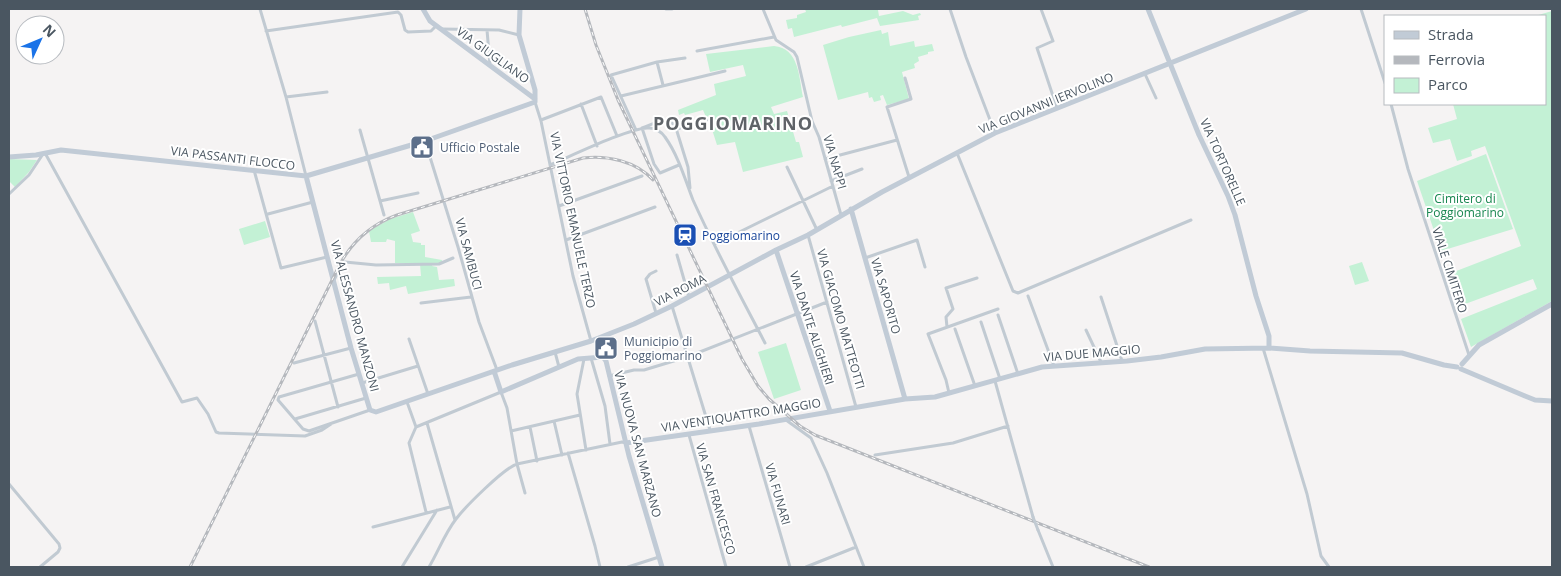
<svg xmlns="http://www.w3.org/2000/svg" width="1561" height="576" viewBox="0 0 1561 576" font-family="'Open Sans',sans-serif">
  <style>
    .green { fill: #c3f1d5 }
    .lines { fill: none; stroke-linecap: round; stroke-linejoin: round }
    .street { stroke: #c1cad2; stroke-width: 3 }
    .secondary { stroke: #c1cbd6; stroke-width: 5 }
    .rail-casing { stroke: #b5b8bd; stroke-width: 3 }
    .rail { stroke: #fff; stroke-width: 1; stroke-dasharray: 4; stroke-linecap: butt }
    .street-bridge { stroke: #c1cad2; stroke-width: 3 }
    .labels { text-anchor: middle; dominant-baseline: central; stroke-width: 4; stroke-linejoin: round; paint-order: stroke }
    .street-label { font-size: 12px; fill: #4a5661; stroke: #fff }
    .service-label { font-size: 12px; fill: #4e5e75; stroke: #fff; text-anchor: start }
    .park-label { font-size: 12px; fill: #17864f; stroke: #fff }
    .transit-label { font-size: 12px; fill: #164399; stroke: #fff; text-anchor: start }
    .district-label { font-size: 18px; font-weight: bold; letter-spacing: 1px; fill: #5f6368; stroke: #fff }
  </style>
  <rect width="100%" height="100%" fill="#f5f3f3"/>
  <path class="green" d="M805 9H884L878 10 879 16 903 11 913 15 920 13 921 15 918 16 919 20 880 26 877 18 842 27 841 25 794 37 792 28 788 29 786 20 797 18V15L806 12Z
    M1552 11V301L1471 347 1461 319 1537 289 1533 279 1457 307 1446 275 1521 246 1485 146 1471 151 1472 156 1457 161 1450 139 1433 143 1428 128 1457 119 1453 104H1545V16H1535Z
    M881 30 882 34 888 32 890 46 914 41 915 47 932 44 934 51 928 52V54L918 57 919 61 914 64 915 68 902 72 909 99 887 105 883 95 880 96 881 100 874 102 872 97 869 98 868 92 838 100 823 45 849 37Z
    M774 46C799 48 799 77 803 97L771 107 774 114 787 111 796 142H799L803 157 743 172 735 142 717 145 708 117H706L703 110 685 115 684 113 679 115 678 110 716 95 714 84 746 76 743 65 710 72 706 54Z
    M1486 154 1513 229 1441 251 1417 181Z
    M9 159 37 160 29 172 15 187 9 181Z
    M413 212 420 231 411 234 413 242 421 243V245H425V257L442 260V263H433L432 266 437 267 439 280 454 279 455 286 408 294 406 286 390 290 389 283 378 284 377 277 421 276 420 264 395 263V241L387 239 386 242H371L369 231 390 219Z
    M265 221 270 237 244 245 239 229Z
    M1362 262 1369 281 1355 285 1349 266Z
    M786 343 801 390 774 399 758 352Z"/>
  <g class="lines">
    <path class="street" d="M260 9 286 97 306 176
      M666 9H672
      M763 9 776 40 794 52 797 57 812 121 819 137 841 215
      M950 9 966 57 995 133
      M1041 9 1053 41 1037 48 1057 108
      M1361 9 1385 83
      M442 29 499 30 519 35
      M487 30 490 65
      M266 31 398 12 401 15 405 30 408 32 431 31 436 26
      M697 51 774 37
      M657 62 663 85
      M1145 74 1156 98
      M905 78 911 99 887 107 909 177
      M621 96 725 71
      M286 97 327 92
      M535 102 541 121 573 276 591 341
      M581 104 597 146
      M1391 104 1408 169 1469 355
      M541 120 601 97 617 136
      M677 129 707 120
      M360 130 384 215
      M636 130 611 75 657 62 685 58
      M425 141 458 247 479 322 497 370
      M45 153 182 402 197 398 208 414 216 432 219 433 305 436 322 430 331 424
      M957 153 1013 291 1018 293 1191 220
      M825 159 897 140
      M550 165C569 157 633 126 649 128 655 128 662 132 665 137 678 155 685 179 693 200 715 249 740 295 765 343
      M679 165 660 173 654 164 642 128C653 124 664 117 675 125L688 167 690 188
      M787 167 817 230
      M254 170 281 268 327 257
      M831 181 862 169
      M9 194 29 175 43 154
      M380 201 418 193
      M559 206 642 176
      M268 214 313 202
      M808 235 856 407
      M566 240 655 207
      M715 244 833 186
      M677 255 689 297
      M865 258 917 240 925 267
      M656 271 650 274 646 279 656 313
      M334 280 342 264 345 262 376 265 439 264 453 258
      M1028 296 1054 366
      M1101 297 1122 361
      M421 303 471 297
      M672 306 710 430
      M998 315 1018 374
      M315 321 338 407
      M981 322 1000 379
      M947 327 946 317 953 309 946 288 977 278
      M955 329 975 386
      M1086 330 1101 362
      M409 339 428 394
      M1263 348 1307 494 1321 556 1329 567
      M555 352 559 367
      M591 358 605 406 610 444
      M584 359 577 394 586 450
      M294 363 351 348
      M359 374 279 397 278 400 303 429 309 431 370 410
      M609 376 634 370H644L687 357 827 302
      M995 381 1033 517
      M362 383 418 366
      M949 393 946 380 928 334 998 309
      M407 402 416 427
      M295 419 366 398
      M786 420 811 438 827 473 864 567
      M554 421 562 455
      M427 423 455 520
      M749 426 790 567
      M530 427 537 461
      M511 431 580 415
      M689 435 726 567
      M568 453 595 546 600 567
      M875 455 953 443 1008 426
      M9 484 59 544 60 548 58 552 40 567
      M426 512 409 443 416 427 501 392 507 408 517 464 622 442 626 443
      M373 527 450 507
      M1038 530 1053 567
      M402 567 437 510
      M429 567C438 552 445 533 456 519 465 507 504 468 517 464L525 493
      M628 567 659 557
      M806 567 856 547"/>
    <path class="secondary" d="M423 9 430 21 535 99
      M1148 9 1199 135 1228 196 1235 215 1256 296 1269 336V348
      M9 157 36 155 61 150 306 176 425 141 535 102V90L519 35 520 9
      M306 176 351 348 370 410 376 412 512 365 591 341 634 324 672 306 776 250 808 235 882 192 995 133 1306 9
      M851 209 905 399
      M776 250 830 411
      M1462 364 1479 345 1552 304
      M1461 369 1525 396 1535 400 1552 401
      M494 371 501 392 578 359 603 357 606 361 629 456 662 567
      M626 443 759 424 905 399 935 397 1042 367 1127 361 1161 357 1205 349 1269 348 1310 351 1402 353 1444 365 1457 367"/>
    <g class="rail-casing">
      <path id="rail" d="M585 9 596 45 618 100 742 359 758 386 769 399 800 426 815 435 1149 567
        M190 567 339 266C352 241 370 225 397 215L583 158C607 155 636 161 653 180"/>
    </g>
    <use href="#rail" class="rail"/>
    <path class="street-bridge" d="M1033 517 1038 530"/>
  </g>
  <defs>
    <g id="civic-square" transform="scale(1.25)"><rect x="-9" y="-9" width="18" height="18" rx="4" fill="#5c6f8a" stroke="#fff"/><path d="M-.6-6.5H3V-4.5H.6V-3L4-1V1h2V6H-6V1h2V-1L-.6-3ZM-1.2 2.5V6h2.4V2.5Z" fill="#fff"/></g>
    <g id="station-square" transform="scale(1.25)"><rect x="-9" y="-9" width="18" height="18" rx="4" fill="#1a4fb4" stroke="#fff"/><path d="M-3-6H3Q5-6 5-4V2Q5 4 3 4L4.5 6H3L1.5 4h-3L-3 6H-4.5L-3 4Q-5 4-5 2V-4Q-5-6-3-6ZM-3.5-4v3h7v-3ZM-3.5 1v1.5H-2V1ZM2 1v1.5H3.5V1Z" fill="#fff"/></g>
  </defs>
  <g fill-rule="evenodd">
    <use href="#civic-square" x="422" y="147"/>
    <use href="#station-square" x="685" y="235"/>
    <use href="#civic-square" x="606" y="348"/>
  </g>
  <g class="labels">
    <g class="street-label">
      <text transform="translate(493 55) rotate(36)">VIA GIUGLIANO</text>
      <text transform="translate(1046 103) rotate(-22)">VIA GIOVANNI IERVOLINO</text>
      <text transform="translate(233 158) rotate(7)">VIA PASSANTI FLOCCO</text>
      <text transform="translate(835 162) rotate(74)">VIA NAPPI</text>
      <text transform="translate(1223 162) rotate(66)">VIA TORTORELLE</text>
      <text transform="translate(573 220) rotate(78)">VIA VITTORIO EMANUELE TERZO</text>
      <text transform="translate(469 254) rotate(75)">VIA SAMBUCI</text>
      <text transform="translate(1450 270) rotate(72)">VIALE CIMITERO</text>
      <text transform="translate(680 290) rotate(-27)">VIA ROMA</text>
      <text transform="translate(886 296) rotate(74)">VIA SAPORITO</text>
      <text transform="translate(355 316) rotate(75)">VIA ALESSANDRO MANZONI</text>
      <text transform="translate(841 319) rotate(74)">VIA GIACOMO MATTEOTTI</text>
      <text transform="translate(812 328) rotate(72)">VIA DANTE ALIGHIERI</text>
      <text transform="translate(1092 353) rotate(-5)">VIA DUE MAGGIO</text>
      <text transform="translate(741 415) rotate(-9)">VIA VENTIQUATTRO MAGGIO</text>
      <text transform="translate(638 444) rotate(75)">VIA NUOVA SAN MARZANO</text>
      <text transform="translate(778 494) rotate(74)">VIA FUNARI</text>
      <text transform="translate(716 499) rotate(74)">VIA SAN FRANCESCO</text>
    </g>
    <g class="service-label">
      <text x="440" y="147">Ufficio Postale</text>
      <text x="624" y="341">Municipio di<tspan x="624" dy="14">Poggiomarino</tspan></text>
    </g>
    <g class="park-label">
      <text x="1465" y="198">Cimitero di<tspan x="1465" dy="14">Poggiomarino</tspan></text>
    </g>
    <g class="transit-label">
      <text x="702" y="235">Poggiomarino</text>
    </g>
    <g class="district-label">
      <text x="733" y="123">POGGIOMARINO</text>
    </g>
  </g>
  <rect width="1561" height="576" fill="none" stroke="#4a5661" stroke-width="20"/>
  <rect x="1384" y="15" width="162" height="90" fill="#ffffff" stroke="#b7bbc0"/>
  <rect x="1394" y="31" width="25" height="8" fill="#c1cbd6" stroke="#b7bbc0"/>
  <text x="1428" y="40" font-size="15" fill="#4a5661">Strada</text>
  <rect x="1394" y="56" width="25" height="8" fill="#b5b8bd" stroke="#b7bbc0"/>
  <text x="1428" y="65" font-size="15" fill="#4a5661">Ferrovia</text>
  <rect x="1394" y="78" width="25" height="15" fill="#c3f1d5" stroke="#b7bbc0"/>
  <text x="1428" y="90" font-size="15" fill="#4a5661">Parco</text>
  <g transform="translate(40 40) rotate(46)"><circle r="24" fill="#ffffff" stroke="#b7bbc0"/>
  <path d="M0-4L9 19L0 12L-9 19Z" fill="#1a73e8"/>
  <text y="-8" font-size="14" font-weight="bold" text-anchor="middle" fill="#4a5661">N</text>
  </g>
</svg>
